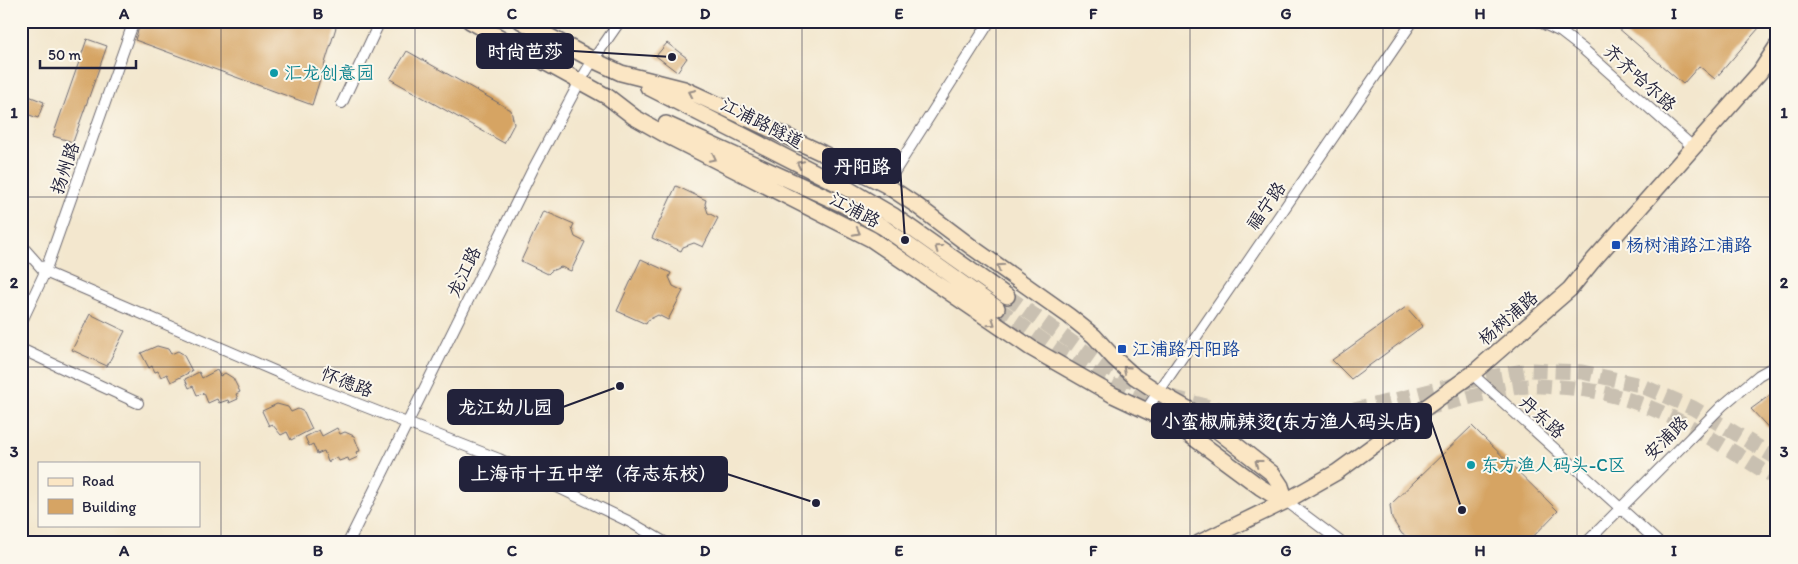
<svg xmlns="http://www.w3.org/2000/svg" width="1798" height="564" viewBox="0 0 1798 564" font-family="Itim,'LXGW WenKai TC',sans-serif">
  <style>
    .building { fill: #d6a464 }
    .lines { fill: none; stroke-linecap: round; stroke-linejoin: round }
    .secondary-tunnel { stroke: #c9c0b1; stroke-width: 15; stroke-dasharray: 15 8; stroke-linecap: butt }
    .street-casing { stroke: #6b676e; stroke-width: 12 }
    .secondary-casing { stroke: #6b676e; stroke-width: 18 }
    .street { stroke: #fff; stroke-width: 10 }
    .secondary { stroke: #fbe6c4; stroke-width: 15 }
    .oneway { stroke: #998e86 }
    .grid { fill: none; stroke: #22223b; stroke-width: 1; stroke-opacity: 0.55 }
    .culture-dot { fill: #0f9aa8; stroke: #fbf7ec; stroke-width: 2 }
    .transit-dot { fill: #1a4fb4; stroke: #fbf7ec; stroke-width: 2 }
    .labels { text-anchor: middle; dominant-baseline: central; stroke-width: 4; stroke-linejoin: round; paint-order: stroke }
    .culture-label { font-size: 18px; fill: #0d838f; stroke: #fbf7ec; text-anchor: start }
    .street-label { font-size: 18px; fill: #22223b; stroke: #fbf7ec }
    .transit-label { font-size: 18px; fill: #164399; stroke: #fbf7ec; text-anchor: start }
    .leader { fill: none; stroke: #22223b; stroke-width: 2 }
    .callout-dot { fill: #22223b; stroke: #fbf7ec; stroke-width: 2 }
    .callout { fill: #22223b; stroke: #22223b; stroke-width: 2 }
    .callout-label { font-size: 19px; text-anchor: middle; font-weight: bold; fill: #fff }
    .neatline { fill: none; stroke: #22223b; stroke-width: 2 }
    .grid-label { font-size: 16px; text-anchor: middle; font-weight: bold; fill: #22223b }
  </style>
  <rect width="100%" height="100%" fill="#fbf7ec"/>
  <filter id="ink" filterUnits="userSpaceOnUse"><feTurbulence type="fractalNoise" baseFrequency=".02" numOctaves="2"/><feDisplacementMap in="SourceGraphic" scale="10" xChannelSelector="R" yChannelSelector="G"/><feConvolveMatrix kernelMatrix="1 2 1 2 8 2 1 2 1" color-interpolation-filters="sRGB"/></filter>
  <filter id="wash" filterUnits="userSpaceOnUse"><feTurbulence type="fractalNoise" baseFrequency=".0096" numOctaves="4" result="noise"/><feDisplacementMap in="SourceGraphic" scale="20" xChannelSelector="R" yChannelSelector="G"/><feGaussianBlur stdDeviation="1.12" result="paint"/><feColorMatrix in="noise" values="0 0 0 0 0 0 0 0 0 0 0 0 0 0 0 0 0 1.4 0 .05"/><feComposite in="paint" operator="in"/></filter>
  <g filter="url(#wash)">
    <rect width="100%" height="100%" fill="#f3e7ce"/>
    <g id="blocks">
      <path class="building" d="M141 21H338L312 105 135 40Z
        M1610 21H1765L1715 79 1699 66 1683 84Z
        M87 39 107 46 73 142 53 136Z
        M667 43 687 58 677 72 656 56Z
        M407 51 511 110 514 124 504 143 390 79Z
        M21 93 44 102 38 118 21 112Z
        M676 186 706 200 705 204 708 213 718 218 703 247 694 243 683 247 681 251 652 238Z
        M544 211 574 224 572 228 575 237 585 242 571 271 561 267 551 271 548 274 521 261Z
        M641 259 671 273 669 277 673 286 683 291 668 320 658 315 648 320 646 324 617 311Z
        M1406 307 1423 326 1351 379 1332 360Z
        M90 314 125 331 107 366 72 350Z
        M157 346 168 349 171 354 178 351 183 354 192 371 171 382 167 374 161 377 158 371 155 372 152 366 149 368 141 353Z
        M217 370 220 376 225 373 233 378 240 392 236 394 238 399 229 403 228 400 219 403 217 399 208 403 204 393 197 395 193 386 189 388 185 379 199 372 202 378Z
        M1777 390V437L1751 409Z
        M277 404 288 407 291 412 298 409 304 412 312 429 291 440 287 432 281 435 272 424 269 426 262 411Z
        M1472 426 1558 511 1527 543H1418L1402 534 1392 519 1390 505Z
        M337 428 340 434 345 432 354 436 360 451 356 452 358 457 349 461 348 458 339 461 337 457 328 462 324 451 317 454 313 444 309 446 305 437 319 430 322 436Z"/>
    </g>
  </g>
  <g filter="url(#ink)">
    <use href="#blocks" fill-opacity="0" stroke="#6b676e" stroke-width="1"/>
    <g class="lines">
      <path class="secondary-tunnel" d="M1007 296 1104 365 1140 385
        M997 308C1039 337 1081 370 1127 393 1175 418 1249 432 1303 432 1312 431 1322 429 1332 428 1381 423 1427 407 1475 396 1493 392 1512 387 1529 386 1539 385 1549 387 1559 387 1647 392 1705 435 1777 479
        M1171 397 1218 409 1259 415 1300 418 1343 413 1474 380 1529 370 1582 372 1640 385 1693 408 1777 458"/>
      <g class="street-casing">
        <path id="street" d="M1538 21 1561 32 1583 49 1693 147
          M342 103 380 21
          M886 185 990 21
          M21 245 45 272 284 375 499 459 630 522 666 543
          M21 323 45 272 134 21
          M21 349 138 403
          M1472 374 1659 543
          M1146 410 1413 21
          M1286 501 1342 543
          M348 543 532 171 579 83 593 60 620 21
          M1586 543 1722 406 1759 375 1777 365"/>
      </g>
      <g class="secondary-casing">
        <path id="secondary" d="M470 21 608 97 634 117 666 135 871 239 1031 348 1113 395 1162 418 1179 427 1260 487 1273 495 1286 501
          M521 21 593 60 621 73 684 89 822 153 886 185 916 205 973 248 1069 316 1094 336 1114 358 1135 377 1158 392 1195 413 1273 474 1281 486 1286 501
          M648 87 848 189 894 216 1007 296
          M666 124 844 205 883 227 997 308
          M1199 543 1286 501 1337 472 1472 374 1570 289 1591 263 1760 72 1777 46"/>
      </g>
      <use href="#street" class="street"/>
      <use href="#secondary" class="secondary"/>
    </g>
    <defs><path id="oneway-chevron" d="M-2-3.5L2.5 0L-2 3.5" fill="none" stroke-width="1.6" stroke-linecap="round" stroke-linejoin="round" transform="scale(1.25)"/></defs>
    <g class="oneway">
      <use href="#oneway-chevron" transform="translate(692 93) rotate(-155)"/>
      <use href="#oneway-chevron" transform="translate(713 158) rotate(26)"/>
      <use href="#oneway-chevron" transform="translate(800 164) rotate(-153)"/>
      <use href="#oneway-chevron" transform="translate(857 232) rotate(28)"/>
      <use href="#oneway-chevron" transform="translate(938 248) rotate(-144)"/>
      <use href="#oneway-chevron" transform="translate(1000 267) rotate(-145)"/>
      <use href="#oneway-chevron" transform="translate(992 323) rotate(34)"/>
      <use href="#oneway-chevron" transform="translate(1126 369) rotate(-138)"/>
      <use href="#oneway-chevron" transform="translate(1258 463) rotate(-142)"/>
    </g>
  </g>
  <path class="grid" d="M221 21V543M415 21V543M609 21V543M802 21V543M996 21V543M1190 21V543M1383 21V543M1577 21V543M21 197H1777M21 367H1777"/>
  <g class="culture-dot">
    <circle cx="274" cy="73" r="5"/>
    <circle cx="1471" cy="465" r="5"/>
  </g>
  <g class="transit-dot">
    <rect x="1611" y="240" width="10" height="10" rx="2.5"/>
    <rect x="1117" y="344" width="10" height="10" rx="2.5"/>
  </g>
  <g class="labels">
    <g class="culture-label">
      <text x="284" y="73">汇龙创意园</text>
      <text x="1481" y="465">东方渔人码头-C区</text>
    </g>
    <g class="street-label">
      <text transform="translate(1640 78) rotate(42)">齐齐哈尔路</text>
      <text transform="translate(762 123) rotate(27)">江浦路隧道</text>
      <text transform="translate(65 168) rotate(-71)">扬州路</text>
      <text transform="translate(1266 206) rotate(-55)">福宁路</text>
      <text transform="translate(855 210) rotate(28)">江浦路</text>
      <text transform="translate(464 272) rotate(-64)">龙江路</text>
      <text transform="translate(1508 318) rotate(-41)">杨树浦路</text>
      <text transform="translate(347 382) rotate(21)">怀德路</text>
      <text transform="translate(1542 417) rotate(42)">丹东路</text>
      <text transform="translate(1666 438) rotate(-45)">安浦路</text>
    </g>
    <g class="transit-label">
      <text x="1626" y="245">杨树浦路江浦路</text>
      <text x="1132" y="349">江浦路丹阳路</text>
    </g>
  </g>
  <path class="leader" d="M672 57L573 51M905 240L900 166M620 386L563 407M1462 510L1431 421M816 503L727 474"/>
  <g class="callout-dot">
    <circle cx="672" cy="57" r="5"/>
    <circle cx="905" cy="240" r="5"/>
    <circle cx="620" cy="386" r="5"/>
    <circle cx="1462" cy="510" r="5"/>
    <circle cx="816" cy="503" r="5"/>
  </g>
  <g class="callout">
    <rect x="477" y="34" width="96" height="34" rx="5"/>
    <rect x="823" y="149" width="77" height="34" rx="5"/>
    <rect x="448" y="390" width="115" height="34" rx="5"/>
    <rect x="1152" y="404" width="279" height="34" rx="5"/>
    <rect x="460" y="457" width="267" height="34" rx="5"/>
  </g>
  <g class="callout-label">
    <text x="525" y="58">时尚芭莎</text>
    <text x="862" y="173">丹阳路</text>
    <text x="505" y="414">龙江幼儿园</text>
    <text x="1291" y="428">小蛮椒麻辣烫(东方渔人码头店)</text>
    <text x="594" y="480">上海市十五中学（存志东校）</text>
  </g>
  <rect width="1798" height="564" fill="none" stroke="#fbf7ec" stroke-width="55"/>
  <rect x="38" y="462" width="162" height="65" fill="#fbf7ec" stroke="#a4a2a5"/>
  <rect x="48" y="478" width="25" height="8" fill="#fbe6c4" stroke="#a4a2a5"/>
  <text x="82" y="486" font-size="15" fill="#22223b">Road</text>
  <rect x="48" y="499" width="25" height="15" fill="#d6a464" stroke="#a4a2a5"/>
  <text x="82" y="512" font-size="15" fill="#22223b">Building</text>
  <path d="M40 60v8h96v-8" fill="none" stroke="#22223b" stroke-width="2.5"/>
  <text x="48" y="60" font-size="15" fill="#22223b" stroke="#fbf7ec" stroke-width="4" paint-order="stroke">50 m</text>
  <rect x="28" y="28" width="1742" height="508" class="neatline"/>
  <g class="grid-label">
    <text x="124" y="19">A</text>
    <text x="318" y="19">B</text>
    <text x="512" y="19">C</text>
    <text x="705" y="19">D</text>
    <text x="899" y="19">E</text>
    <text x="1093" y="19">F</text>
    <text x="1286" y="19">G</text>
    <text x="1480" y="19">H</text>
    <text x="1674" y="19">I</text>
    <text x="14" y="118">1</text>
    <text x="1784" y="118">1</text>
    <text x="14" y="288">2</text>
    <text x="1784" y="288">2</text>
    <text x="14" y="457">3</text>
    <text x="1784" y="457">3</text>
    <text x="124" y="556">A</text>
    <text x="318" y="556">B</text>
    <text x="512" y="556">C</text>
    <text x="705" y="556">D</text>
    <text x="899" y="556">E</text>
    <text x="1093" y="556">F</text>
    <text x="1286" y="556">G</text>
    <text x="1480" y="556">H</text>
    <text x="1674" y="556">I</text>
  </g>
</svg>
